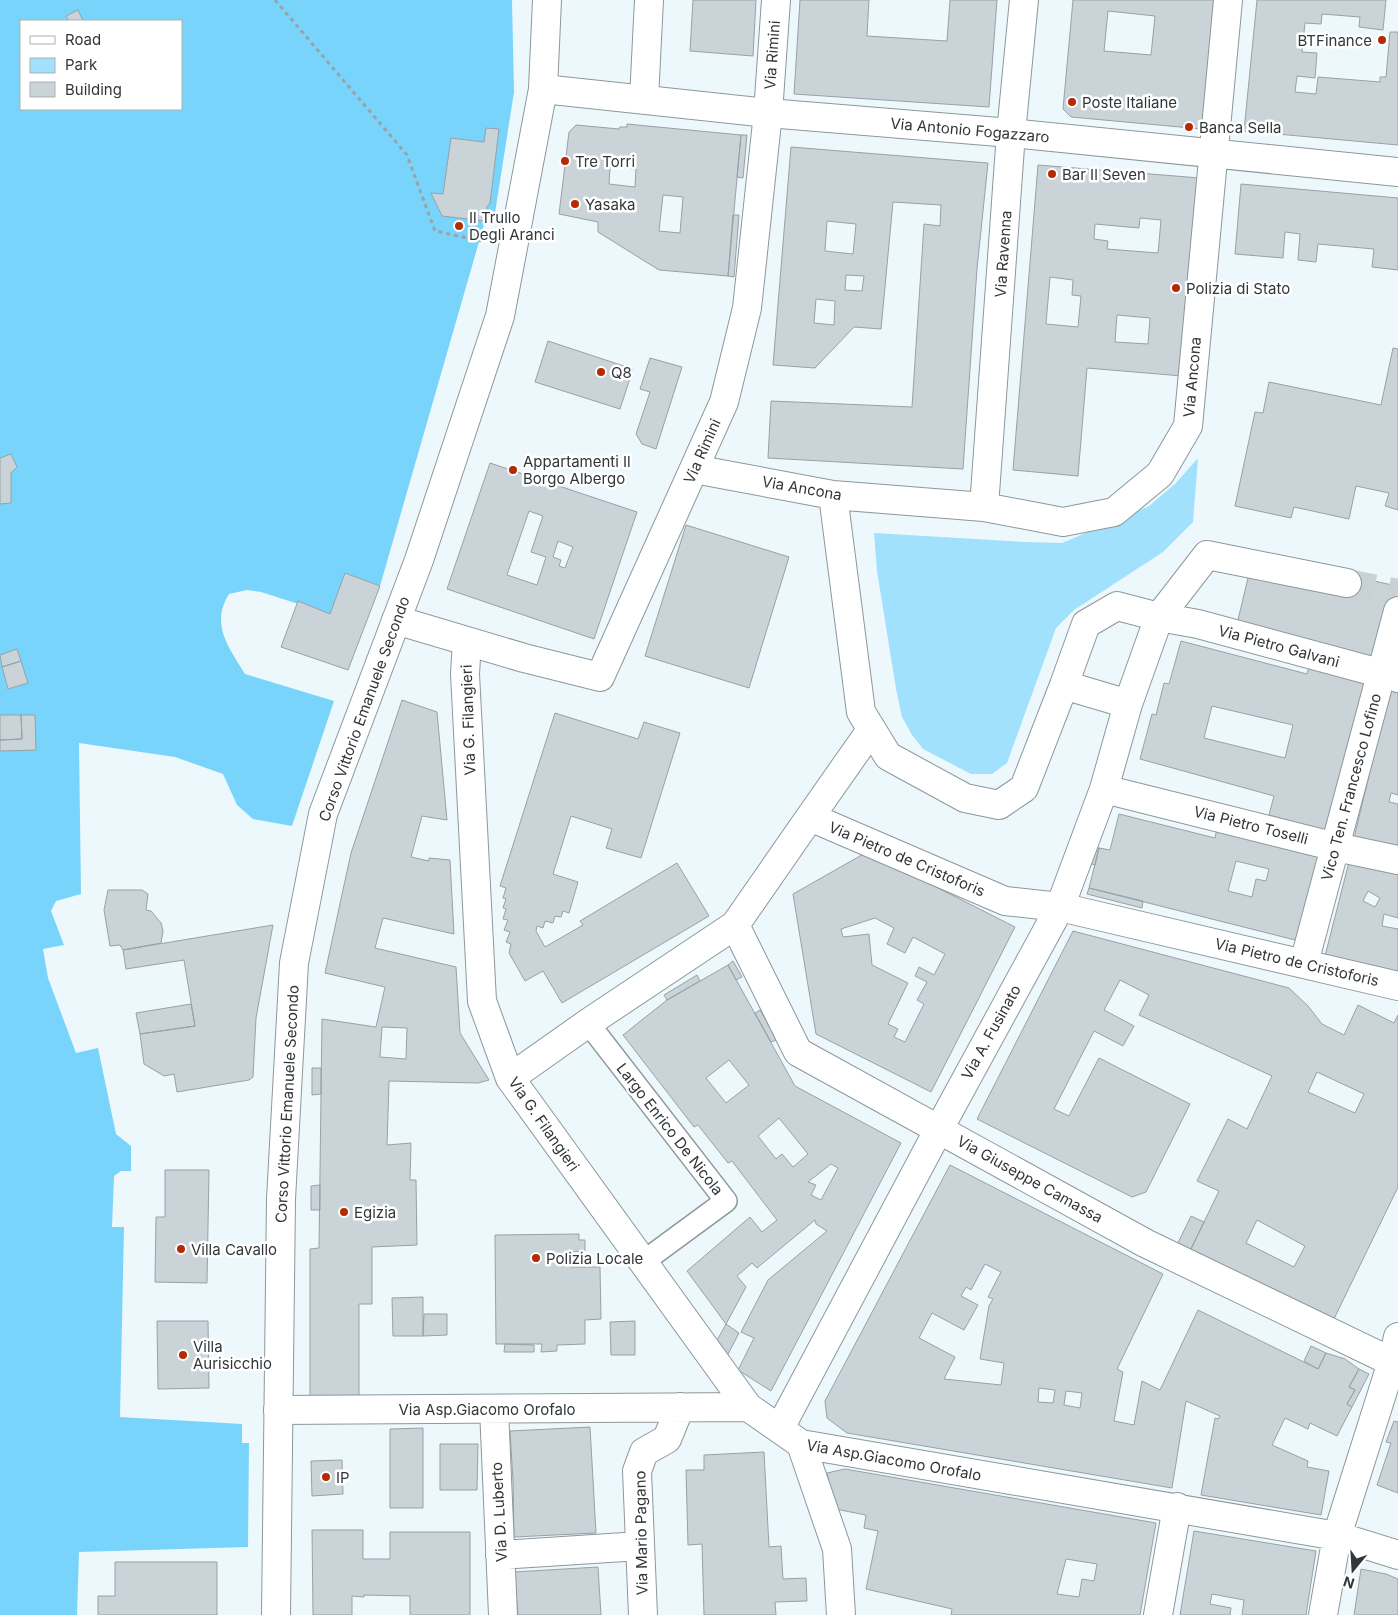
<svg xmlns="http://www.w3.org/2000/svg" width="1398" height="1615" viewBox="0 0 1398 1615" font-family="Inter,sans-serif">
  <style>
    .green { fill: #a1e1fe }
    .forest { fill: #79d4fb; fill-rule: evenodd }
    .building { fill: #c9d3d8; stroke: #97a1a6; fill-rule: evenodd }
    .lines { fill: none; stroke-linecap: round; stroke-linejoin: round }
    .minor-tunnel { stroke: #c8d1d6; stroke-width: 28; stroke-dasharray: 28 14; stroke-linecap: butt }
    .pedestrian-casing { stroke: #8d979c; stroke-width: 24 }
    .minor-casing { stroke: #8d979c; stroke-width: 30 }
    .tertiary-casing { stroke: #8d979c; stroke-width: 30 }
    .path { stroke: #9aa2a6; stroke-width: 3; stroke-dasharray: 4 4; stroke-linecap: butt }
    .pedestrian { stroke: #fff; stroke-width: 21 }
    .minor { stroke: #fff; stroke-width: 28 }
    .tertiary { stroke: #fff; stroke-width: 28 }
    .poi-dot { fill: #b52a02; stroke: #fff; stroke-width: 2 }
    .labels { text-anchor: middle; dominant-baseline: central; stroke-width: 5; stroke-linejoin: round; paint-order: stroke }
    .poi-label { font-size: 15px; fill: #323638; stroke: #fff; text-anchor: start }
    .street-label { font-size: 15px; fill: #323638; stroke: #fff }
  </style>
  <rect width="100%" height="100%" fill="#edf8fd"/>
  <path class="green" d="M1198 458 1193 522 1163 552 1074 610 1056 628 1007 763 992 774H971L923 749 912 735 902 717 896 689 877 571 874 533 1025 542 1062 543 1149 506 1175 484Z"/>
  <path class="forest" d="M0 0H512L514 92 495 213 485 221 380 586 345 573 330 614 261 592 247 590 229 594C210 625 229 647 245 674L334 701 292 826 253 819 237 805 223 774 175 757 79 743 81 894 56 901 51 911 64 945 43 949 48 978 76 1053 98 1048 116 1134 131 1146V1171H121L114 1176 112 1227H124L120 1417 242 1424V1443H249L248 1547 79 1552 77 1615H0ZM21 21H181V109H21Z"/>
  <path class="building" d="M693 0H756L753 56 690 51Z
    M800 0H869L867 36 947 41 950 0H997L989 107 794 94Z
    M1073 0H1214L1202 129 1071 117 1063 109ZM1108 11 1155 16 1151 55 1104 51Z
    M1257 0H1386L1383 30 1359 27 1360 17 1322 14 1321 24 1305 23 1302 52 1317 53 1315 78 1297 76 1295 92 1316 94 1318 77 1380 82V77H1386L1390 32H1398V145L1244 131Z
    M78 10 83 21H69L66 16Z
    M627 124 741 135 728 276 659 270 598 232V222L559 214 569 132 576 125 619 129 620 127H627ZM610 167 636 169 635 187 609 184ZM663 195 683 197 680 233 659 231Z
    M486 128 499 129 490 203 487 207 485 221 442 216 431 193 443 194 451 138 484 142Z
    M741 135H747L743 178 737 177Z
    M791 147 988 163 977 269 963 469 768 458 771 401 912 407 924 224 940 226 941 205 893 202 881 329 854 327 815 368 773 365ZM827 221 856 224 853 254 825 251ZM846 275 864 276 862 291 845 290ZM816 299 835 301 834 325 814 323Z
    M1038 165 1200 178 1182 376 1087 368 1078 476 1013 470ZM1140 218 1161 220 1158 253 1107 249 1108 241 1094 239 1095 224 1139 228ZM1050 277 1073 280 1072 295 1081 296 1078 327 1046 324ZM1117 315 1150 318 1148 344 1115 342Z
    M1241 184 1398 198V270L1372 267 1374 249 1318 244 1316 262 1298 260 1300 234 1285 232 1283 258 1235 254Z
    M733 215H739L734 277 728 276Z
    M548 341 633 369 620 409 535 382Z
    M1393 348 1398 349V510L1385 506 1389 493 1356 486 1349 519 1294 507 1291 518 1235 506 1255 412 1263 413 1269 382 1381 405Z
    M650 358 682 367 656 449 642 444 636 434 650 392 640 389Z
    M11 454 17 467 11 473V503L0 504V458Z
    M490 463 637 512 594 639 447 589ZM529 511 543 516 531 552 546 557 537 585 507 575ZM558 541 573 547 565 568 559 566 561 560 553 557Z
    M686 525 789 557 749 688 645 656Z
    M345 573 380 586 348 670 281 647 298 601 330 614Z
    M1249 574 1348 575 1392 585 1375 660 1236 628Z
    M1181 641 1307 674 1310 662 1369 677 1328 832 1269 815 1274 796 1140 759 1152 714 1156 715 1164 683 1169 684ZM1212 706 1293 725 1285 758 1204 738Z
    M17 649 21 661 2 667 0 655Z
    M21 661 28 683 8 689 2 667Z
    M1390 688 1398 690V795L1391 793 1389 802 1398 804V848L1354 838Z
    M402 700 437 712 447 820 422 816 411 857 429 861V858L450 860 454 934 383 918 375 948 456 967 460 1033 489 1080 478 1083 389 1081 387 1145 411 1143 410 1180H416L417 1245 372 1247V1304H359V1400H310V1249L319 1248 322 1019 376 1027 385 987 325 973 351 853ZM382 1027 407 1028 406 1059 380 1057Z
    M555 713 638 739 644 722 680 733 641 858 606 848 612 829 571 816 553 874 578 882 569 913 563 911 561 917 555 916 553 923 545 921 543 928 537 926 536 931 545 947 583 925 580 921 677 863 709 916 562 1003 543 971 525 981 509 953 511 944 506 942 510 932 504 930 508 920 503 919 506 909 503 908 506 899 503 898 506 888 500 886Z
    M0 715H21L22 739 0 740Z
    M21 715H35L36 750 0 751V740L22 739Z
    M1119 814 1215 838 1217 829 1321 856 1299 941 1089 888 1099 848 1110 850ZM1236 861 1269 869 1266 881 1256 879 1252 897 1228 891Z
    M1093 846 1099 848 1095 865 1089 863Z
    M867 852 1015 927 931 1092 816 1034 793 894ZM875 918 894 928 887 944 905 953 913 937 945 954 934 975 919 967 915 976 927 982 917 1000 924 1004 905 1042 894 1037 898 1029 888 1024 908 983 872 965 869 934 843 937 841 929Z
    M1349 862 1398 874V918L1384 914 1382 926 1398 929V974L1325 956ZM1368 891 1380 898 1375 907 1363 901Z
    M1089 888 1143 901 1142 908 1087 894Z
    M108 890H142L148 894 146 910 151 911 161 923 163 931 161 943 123 950 120 945 110 946 104 910Z
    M273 925 256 1018 253 1077 249 1080 177 1092 174 1074 164 1076 144 1064 140 1034 195 1026 184 960 126 969 123 950Z
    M1073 931 1289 988 1308 1006 1322 1024 1344 1035 1358 1005 1394 1023 1398 1015V1187L1332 1323 1189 1253 1219 1191 1197 1181 1228 1119 1247 1129 1272 1076 1139 1015 1149 995 1120 980 1104 1010 1134 1026 1123 1046 1094 1031 1054 1109 1069 1116 1099 1058 1190 1104 1146 1192 1132 1197 977 1119ZM1317 1072 1364 1094 1355 1113 1308 1092ZM1257 1220 1305 1246 1294 1267 1246 1243Z
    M733 961 742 977 736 980 728 965Z
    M728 965 795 1086 901 1143 771 1391 738 1370 754 1338 741 1332 768 1280 827 1231 816 1224 815 1220 757 1268 752 1263 737 1276 746 1287 726 1324 687 1271 750 1217 762 1232 777 1220 732 1161 728 1163 698 1125 694 1127 623 1035 667 1000ZM729 1060 749 1085 726 1103 706 1078ZM779 1118 808 1154 793 1167 782 1154 776 1159 758 1136ZM831 1164 838 1168 821 1200 811 1195 816 1185 808 1182Z
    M697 975 700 981 667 1000 664 995Z
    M191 1004 195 1026 140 1034 136 1013Z
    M760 1010 777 1040 771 1042 755 1013Z
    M312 1068H321V1094L312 1095Z
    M950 1165 1163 1274 1117 1369 1123 1372 1114 1421 1134 1425 1142 1381 1160 1390 1198 1310 1318 1369 1326 1353 1345 1359 1359 1369 1349 1387 1355 1390 1347 1404 1352 1407 1337 1436 1310 1423 1308 1429 1285 1418 1272 1445 1308 1461 1307 1467 1329 1471 1321 1515 1201 1495 1215 1418 1218 1419 1220 1416 1186 1401 1172 1488 847 1433 827 1418 825 1401ZM985 1264 1001 1272 988 1297 993 1299 989 1306 980 1359 1004 1363 1001 1385 944 1379 955 1357 919 1338 932 1313 964 1330 978 1305 961 1296 966 1287 971 1290ZM1039 1388 1055 1390 1053 1403 1038 1402ZM1066 1391 1082 1393 1080 1408 1064 1405Z
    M165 1170H209L207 1283 155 1282 156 1217H165Z
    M320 1185V1210H311V1186Z
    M1191 1216 1204 1222 1189 1253 1176 1247Z
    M579 1234V1240H585V1251L571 1252V1267H600L601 1319 585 1320V1344L557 1345V1351L541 1352 542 1344H496L495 1235Z
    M423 1297V1336H393L392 1298Z
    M424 1314H447V1335L423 1336Z
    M157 1321H208L209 1388 158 1389Z
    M635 1321V1355H611L610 1322Z
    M726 1324 739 1333 726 1358 715 1344Z
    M505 1344 534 1345V1352H504Z
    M1311 1346 1326 1353 1318 1369 1304 1361Z
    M1359 1369 1369 1374 1352 1407 1347 1404 1355 1390 1349 1387Z
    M1394 1421 1398 1422V1493L1377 1485 1391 1443 1386 1442Z
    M590 1427 596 1533 514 1537 513 1481 510 1431Z
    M423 1428V1508H390V1429Z
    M440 1444H478L477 1490H440Z
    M764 1452 769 1547 781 1546 783 1579 806 1578 807 1601 775 1602 776 1615H704L702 1544 688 1545 686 1470H704V1455Z
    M342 1460 343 1494 312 1496 311 1461Z
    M845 1469 1156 1523 1140 1615H951L952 1609 866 1589 878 1531 864 1528 866 1515 835 1509 827 1473ZM1066 1559 1097 1564 1094 1581 1082 1579 1079 1597 1057 1594Z
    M312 1530H363V1559H390V1532H470V1615H410V1596L364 1595V1597L352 1596V1615H313Z
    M1194 1531 1316 1551 1306 1615H1242L1244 1600 1212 1594 1210 1604 1231 1608 1230 1615H1180Z
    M115 1562H217V1615H98V1596H115Z
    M598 1567 601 1615H518L514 1572Z
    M1361 1569 1386 1574 1398 1579V1615H1354Z"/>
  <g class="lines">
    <path class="minor-tunnel" d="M1347 583 1398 593"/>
    <g class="pedestrian-casing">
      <path id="pedestrian" d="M588 1023 726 1201 643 1262"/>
    </g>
    <g class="minor-casing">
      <path id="minor" d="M644 99 649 0
        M694 469 833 495 984 507 1063 522 1114 512 1160 474 1188 426 1228 0
        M833 495 861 712 888 756 965 798 999 805 1024 788 1064 685 1086 624 1117 606 1159 617 1198 624 1398 678
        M984 507 1011 133 1024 0
        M396 620 524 658 600 677 724 402 747 308 768 113 776 0
        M467 641 465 674 482 1001 510 1078 748 1407
        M1064 685 1128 704
        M1104 789 1336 847 1398 860
        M810 817 871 730
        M735 925 798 1052 1145 1243 1392 1362
        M1304 963 1398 611
        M510 1078 588 1023 735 925 810 817 1005 901 1060 907 1398 986
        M494 1409 503 1615
        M278 1410 748 1407 801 1444 1337 1536 1398 1555
        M780 1428 939 1129 1060 907 1104 789 1128 704 1159 617 1207 555 1347 583
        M801 1444 837 1549 841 1615
        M500 1555 640 1546
        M643 1615 637 1471 644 1452 667 1439 680 1407
        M1158 1615 1177 1507
        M1323 1615 1337 1536 1392 1362 1398 1337"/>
    </g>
    <g class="tertiary-casing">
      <path id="tertiary" d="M543 89 768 113 1011 133 1398 172
        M276 1615 281 1199 294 963 323 814 419 560 500 316 543 89 547 0"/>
    </g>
    <path class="path" d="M275 0 407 155 435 231 482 241"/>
    <use href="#pedestrian" class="pedestrian"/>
    <use href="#minor" class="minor"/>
    <use href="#tertiary" class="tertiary"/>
  </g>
  <g class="poi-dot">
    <circle cx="1382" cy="40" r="5"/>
    <circle cx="1072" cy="102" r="5"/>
    <circle cx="1189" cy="127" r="5"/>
    <circle cx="565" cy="161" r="5"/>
    <circle cx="1052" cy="174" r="5"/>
    <circle cx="575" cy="204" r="5"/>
    <circle cx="459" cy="226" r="5"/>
    <circle cx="1176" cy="288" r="5"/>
    <circle cx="601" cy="372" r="5"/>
    <circle cx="513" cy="470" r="5"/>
    <circle cx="344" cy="1212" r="5"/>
    <circle cx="181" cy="1249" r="5"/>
    <circle cx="536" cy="1258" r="5"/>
    <circle cx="183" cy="1355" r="5"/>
    <circle cx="326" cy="1477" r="5"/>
  </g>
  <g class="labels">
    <g class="poi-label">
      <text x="1372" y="40" text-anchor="end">BTFinance</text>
      <text x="1082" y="102">Poste Italiane</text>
      <text x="1199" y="127">Banca Sella</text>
      <text x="575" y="161">Tre Torri</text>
      <text x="1062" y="174">Bar Il Seven</text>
      <text x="585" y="204">Yasaka</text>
      <text x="469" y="217">Il Trullo<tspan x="469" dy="17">Degli Aranci</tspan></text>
      <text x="1186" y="288">Polizia di Stato</text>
      <text x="611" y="372">Q8</text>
      <text x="523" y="461">Appartamenti Il<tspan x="523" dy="17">Borgo Albergo</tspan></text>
      <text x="354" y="1212">Egizia</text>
      <text x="191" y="1249">Villa Cavallo</text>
      <text x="546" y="1258">Polizia Locale</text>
      <text x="193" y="1346">Villa<tspan x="193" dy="17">Aurisicchio</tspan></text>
      <text x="336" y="1477">IP</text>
    </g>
    <g class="street-label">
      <text transform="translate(772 55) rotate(-86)">Via Rimini</text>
      <text transform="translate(970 130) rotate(5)">Via Antonio Fogazzaro</text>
      <text transform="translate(1003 254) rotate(-86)">Via Ravenna</text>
      <text transform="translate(1192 377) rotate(-85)">Via Ancona</text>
      <text transform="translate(702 451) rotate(-66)">Via Rimini</text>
      <text transform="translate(802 488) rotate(10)">Via Ancona</text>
      <text transform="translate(1279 646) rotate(15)">Via Pietro Galvani</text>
      <text transform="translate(364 709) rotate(-70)">Corso Vittorio Emanuele Secondo</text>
      <text transform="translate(468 720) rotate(-92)">Via G. Filangieri</text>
      <text transform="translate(1351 787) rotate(-75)">Vico Ten. Francesco Lofino</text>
      <text transform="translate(1251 825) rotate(14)">Via Pietro Toselli</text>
      <text transform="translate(907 859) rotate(23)">Via Pietro de Cristoforis</text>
      <text transform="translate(1297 962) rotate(13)">Via Pietro de Cristoforis</text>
      <text transform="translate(991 1032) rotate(-61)">Via A. Fusinato</text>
      <text transform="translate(287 1104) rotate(-87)">Corso Vittorio Emanuele Secondo</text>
      <text transform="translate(544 1124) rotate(55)">Via G. Filangieri</text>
      <text transform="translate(670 1129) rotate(52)">Largo Enrico De Nicola</text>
      <text transform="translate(1030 1179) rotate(29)">Via Giuseppe Camassa</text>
      <text x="487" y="1409">Via Asp.Giacomo Orofalo</text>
      <text transform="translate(894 1460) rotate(10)">Via Asp.Giacomo Orofalo</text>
      <text transform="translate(499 1512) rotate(-93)">Via D. Luberto</text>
      <text transform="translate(641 1533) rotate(-91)">Via Mario Pagano</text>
    </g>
  </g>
  <rect x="20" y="20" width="162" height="90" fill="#ffffff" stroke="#adafaf"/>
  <rect x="30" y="36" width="25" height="8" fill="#ffffff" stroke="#adafaf"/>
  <text x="65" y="45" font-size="15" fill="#323638">Road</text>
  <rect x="30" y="58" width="25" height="15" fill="#a1e1fe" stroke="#adafaf"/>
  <text x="65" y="70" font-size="15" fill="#323638">Park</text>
  <rect x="30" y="82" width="25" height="15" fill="#c9d3d8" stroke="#adafaf"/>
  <text x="65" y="95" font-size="15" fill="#323638">Building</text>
  <g transform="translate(1353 1570) rotate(198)" stroke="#ffffff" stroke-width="4" paint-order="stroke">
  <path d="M0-4L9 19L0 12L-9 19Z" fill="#323638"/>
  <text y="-8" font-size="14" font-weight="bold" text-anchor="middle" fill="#323638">N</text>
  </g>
</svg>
